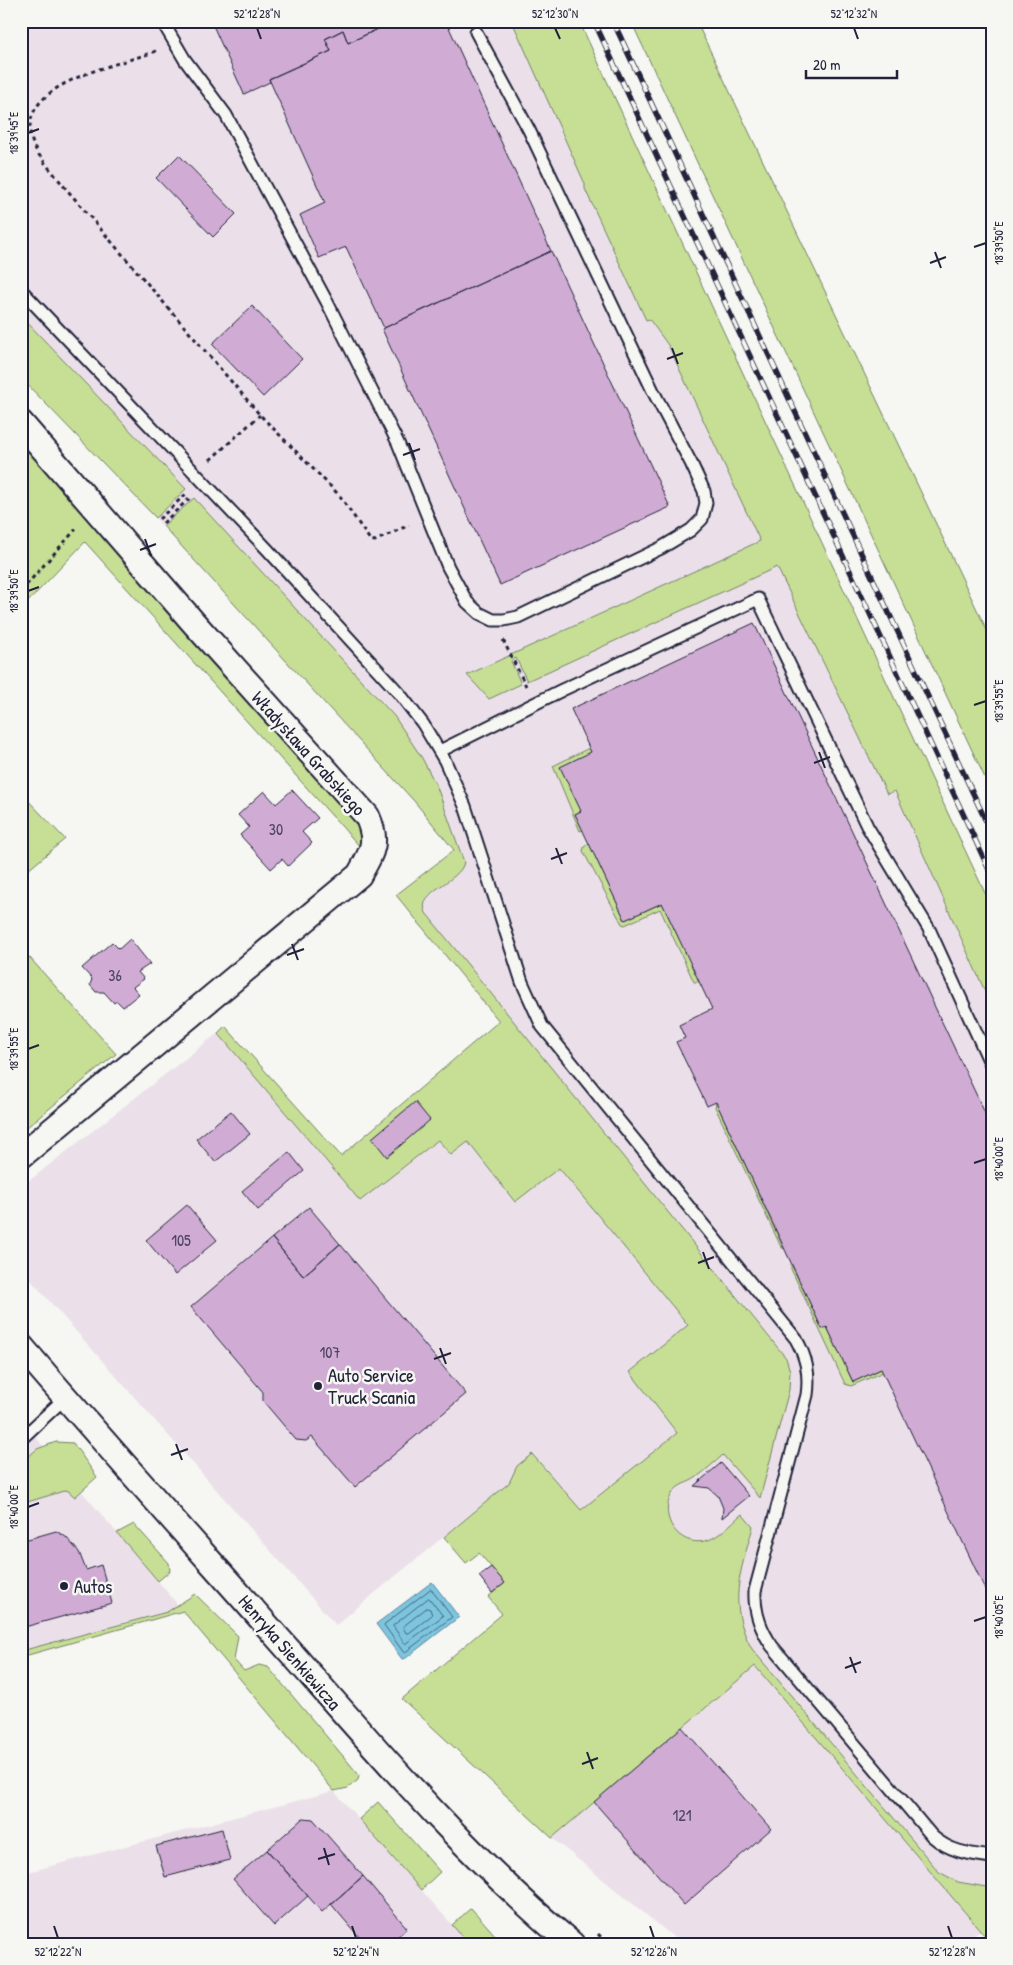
<svg xmlns="http://www.w3.org/2000/svg" width="1013" height="1965" viewBox="0 0 1013 1965" font-family="'Patrick Hand',sans-serif">
  <style>
    .built { fill: #ebe0e9 }
    .green { fill: #c6df95; stroke: #748068 }
    .water { fill: #7dc5de; stroke: #59849d }
    .lines { fill: none; stroke-linecap: round; stroke-linejoin: round }
    .shore { stroke: #46637c; stroke-width: 1 }
    .building { fill: #d0acd5; stroke: #22223b }
    .lane-casing { stroke: #22223b; stroke-width: 15 }
    .street-casing { stroke: #22223b; stroke-width: 28 }
    .path { stroke: #22223b; stroke-width: 3; stroke-dasharray: 4 4; stroke-linecap: butt }
    .lane { stroke: #f6f6f2; stroke-width: 11 }
    .street { stroke: #f6f6f2; stroke-width: 24 }
    .rail-casing { stroke: #22223b; stroke-width: 5.5 }
    .rail { stroke: #f6f6f2; stroke-width: 4; stroke-dasharray: 11; stroke-linecap: butt }
    .ticks { fill: none; stroke: #22223b; stroke-width: 2 }
    .poi-dot { fill: #22223b; stroke: #f6f6f2; stroke-width: 2 }
    .labels { text-anchor: middle; dominant-baseline: central; stroke-width: 5; stroke-linejoin: round; paint-order: stroke }
    .number-label { font-size: 16px; fill: #4e4462 }
    .street-label { font-size: 19px; fill: #22223b; stroke: #f6f6f2 }
    .poi-label { font-size: 19px; fill: #22223b; stroke: #f6f6f2; text-anchor: start }
    .neatline { fill: none; stroke: #22223b; stroke-width: 2 }
    .ticks-label { font-size: 12px; text-anchor: middle; fill: #22223b }
  </style>
  <rect width="100%" height="100%" fill="#f6f6f2"/>
  <filter id="ink" filterUnits="userSpaceOnUse"><feTurbulence type="fractalNoise" baseFrequency=".02" numOctaves="2"/><feDisplacementMap in="SourceGraphic" scale="10" xChannelSelector="R" yChannelSelector="G"/><feConvolveMatrix kernelMatrix="1 2 1 2 8 2 1 2 1" color-interpolation-filters="sRGB"/></filter>
  <g filter="url(#ink)">
    <path class="built" d="M21 21H520L777 567 887 794 895 791 992 1007V1944L979 1931 961 1944H682L552 1838 755 1666 623 1510 787 1373 396 895 454 850 414 801 281 654 101 459 21 378Z
      M218 1033 360 1201 438 1140 468 1141 515 1202 559 1168 688 1325 678 1433 581 1510 532 1454 517 1466 509 1483 336 1625 21 1269V1187Z
      M21 1420 158 1581 183 1611 21 1657Z
      M334 1791 469 1944H29L21 1942V1874Z"/>
    <path class="green" d="M512 21H579L992 908V1007L895 791 887 794 777 567 527 681 516 658 511 661 521 684 489 699 467 675 760 541 668 345 649 319 646 320 585 189V184Z
      M631 21H696L992 641V793Z
      M21 316 186 489 156 518 21 378Z
      M21 436 364 822 362 849 85 542 21 609Z
      M194 498 394 716 422 758 437 787 464 862C461 882 415 891 426 913L786 1358 790 1371 789 1390 760 1498 723 1455C715 1462 706 1470 697 1477 688 1484 678 1483 672 1494 658 1516 678 1547 705 1541 719 1538 731 1523 742 1514L753 1527C740 1573 727 1604 752 1649L939 1872 958 1882 992 1888V1944L755 1666 552 1838 402 1699 502 1614 488 1597 505 1583 479 1553 466 1563 444 1537 509 1483 517 1466 532 1454 581 1510 677 1433 630 1372 688 1325 559 1168 515 1202 468 1142 451 1155 438 1140 360 1201 218 1033 225 1026 341 1156 499 1021 396 895 454 850 414 801 163 526Z
      M589 748 591 752 581 811 575 814 583 830 580 831 553 766Z
      M21 793 65 839 21 876Z
      M589 843 625 920 662 903 700 982H694L660 909 625 925 622 924 583 851 584 847Z
      M21 948 116 1054 21 1132Z
      M716 1102 784 1249 781 1247 715 1107Z
      M791 1264 822 1329 827 1327 853 1382 881 1369 883 1372 851 1386 845 1384 791 1269Z
      M56 1442 73 1443 97 1477 75 1497 67 1490 21 1504V1463L37 1449Z
      M134 1524 169 1563 170 1571 158 1581 117 1533Z
      M195 1594 238 1636 234 1660 244 1671 259 1665 268 1667 359 1775 358 1780 348 1788 334 1791 183 1611 21 1657V1651L167 1612Z
      M378 1802 440 1872 421 1890 359 1819Z
      M471 1908 503 1944H469L452 1925Z"/>
    <path class="water" d="M432 1582 459 1617 406 1658 402 1659 376 1624Z"/>
    <g class="lines">
      <path class="shore" d="M431 1589 452 1617 404 1653 384 1625Z
        M429 1598 443 1616 405 1644 393 1626Z
        M427 1608 430 1609 432 1615 409 1633H406L403 1627Z"/>
    </g>
    <path class="building" d="M211 21H395L348 43 343 30 325 39 331 51 269 79 270 82 244 94Z
      M395 21H446L551 251 384 328 346 247 319 258 300 215 325 203 269 79 331 51 325 39 343 30 348 43Z
      M179 155 236 214 213 237 156 178Z
      M551 251 670 507 500 585 382 329Z
      M252 306 302 359 263 397 212 344Z
      M754 623 992 1128V1604L881 1369 853 1382 827 1327 822 1329 716 1102 707 1106 676 1042 685 1038 679 1025 712 1009 662 903 625 920 575 814 581 811 560 767 591 752 571 709Z
      M292 790 318 818 302 832 312 843 288 866 282 859 271 869 240 835 249 827 238 815 264 791 276 804Z
      M130 939 150 964 138 972 144 979 133 987 139 994 123 1007 117 1001 114 1003 104 992H96L90 985 92 979 82 968 112 942 119 949Z
      M415 1102 430 1120 387 1157 372 1138Z
      M231 1111 250 1134 215 1162 196 1139Z
      M289 1152 304 1171 258 1210 242 1191Z
      M187 1205 217 1240 175 1275 146 1240Z
      M309 1207 340 1244 303 1276 272 1238Z
      M272 1238 303 1276 340 1244 466 1394 355 1487 312 1437 306 1441 296 1440 263 1401V1392L191 1307Z
      M721 1463 749 1496 722 1518 723 1508 718 1496 709 1488 694 1486Z
      M56 1531 66 1537 79 1552 86 1570 101 1565 112 1603 21 1628V1541Z
      M491 1567 505 1583 492 1593 479 1576Z
      M682 1727 771 1829 684 1905 594 1802Z
      M303 1818 313 1819 363 1876 322 1912 267 1850Z
      M222 1829 230 1860 165 1877 156 1846Z
      M267 1850 308 1896 274 1926 233 1879Z
      M363 1876 407 1928 389 1944H365L331 1904Z"/>
    <g class="lines">
      <g class="lane-casing">
        <path id="lane" d="M162 21 185 60 226 115 327 302 398 443 448 567 467 602 479 613 493 620H504L518 617 661 548 691 530 702 519 706 503 704 491 691 463 654 393 529 130 476 32
          M21 290 267 549 399 693 423 724 445 761 465 806 522 982 542 1026 796 1339C806 1357 810 1373 807 1395L755 1591C754 1612 760 1629 772 1646L932 1836C950 1852 969 1854 992 1857
          M440 751 562 690 758 599 867 826 929 929 992 1067
          M21 1439 65 1398"/>
      </g>
      <g class="street-casing">
        <path id="street" d="M21 423 193 622 367 816C379 842 372 852 359 875L21 1156
          M21 1346C111 1451 203 1553 294 1656 382 1756 470 1859 572 1944"/>
      </g>
      <path class="path" d="M156 51C122 65 27 79 30 131 31 151 51 169 62 184L260 415 340 496 370 540 375 541 409 525
        M210 460 260 415
        M159 519 187 493
        M163 523 191 497
        M21 591 76 529
        M503 640 526 686
        M598 1934 608 1944"/>
      <use href="#lane" class="lane"/>
      <use href="#street" class="street"/>
      <g class="rail-casing">
        <path id="rail" d="M594 21 992 876
          M613 21 992 834"/>
      </g>
      <use href="#rail" class="rail"/>
    </g>
  </g>
  <path class="ticks" d="M257 28 261 39M555 28 560 39M854 28 858 39M28 133 39 129M974 247 986 243M935 252 941 268M930 263 946 257M672 348 678 364M667 359 683 353M409 443 415 460M403 455 420 449M145 539 151 556M140 550 156 544M28 591 39 587M974 705 986 701M819 752 825 768M814 763 830 757M556 848 562 864M551 859 567 853M292 944 298 960M287 955 304 949M28 1049 39 1045M974 1163 986 1159M703 1252 709 1269M698 1263 714 1257M440 1348 446 1364M434 1359 451 1353M176 1444 182 1460M171 1455 188 1449M28 1507 39 1503M974 1621 986 1617M850 1657 856 1673M845 1668 861 1662M587 1752 593 1769M582 1764 598 1758M324 1848 329 1865M318 1859 335 1854M54 1926 58 1938M352 1926 356 1938M650 1926 654 1938M948 1926 952 1938"/>
  <g class="poi-dot">
    <circle cx="318" cy="1386" r="5"/>
    <circle cx="64" cy="1586" r="5"/>
  </g>
  <g class="labels">
    <g class="number-label">
      <text x="276" y="829">30</text>
      <text x="115" y="975">36</text>
      <text x="181" y="1240">105</text>
      <text x="330" y="1352">107</text>
      <text x="682" y="1815">121</text>
    </g>
    <g class="street-label">
      <text transform="translate(309 753) rotate(48)">Władysława Grabskiego</text>
      <text transform="translate(290 1652) rotate(49)">Henryka Sienkiewicza</text>
    </g>
    <g class="poi-label">
      <text x="328" y="1375">Auto Service<tspan x="328" dy="22">Truck Scania</tspan></text>
      <text x="74" y="1586">Autos</text>
    </g>
  </g>
  <rect width="1013" height="1965" fill="none" stroke="#f6f6f2" stroke-width="55"/>
  <path d="M806 70v8h91v-8" fill="none" stroke="#22223b" stroke-width="2.5"/>
  <text x="813" y="70" font-size="15" fill="#22223b" stroke="#f6f6f2" stroke-width="4" paint-order="stroke">20 m</text>
  <rect x="28" y="28" width="958" height="1910" class="neatline"/>
  <g class="ticks-label">
    <text x="257" y="18">52°12'28"N</text>
    <text x="555" y="18">52°12'30"N</text>
    <text x="854" y="18">52°12'32"N</text>
    <text transform="translate(14 133) rotate(-90)" y="4">18°39'45"E</text>
    <text transform="translate(999 243) rotate(-90)" y="4">18°39'50"E</text>
    <text transform="translate(14 591) rotate(-90)" y="4">18°39'50"E</text>
    <text transform="translate(999 701) rotate(-90)" y="4">18°39'55"E</text>
    <text transform="translate(14 1049) rotate(-90)" y="4">18°39'55"E</text>
    <text transform="translate(999 1159) rotate(-90)" y="4">18°40'00"E</text>
    <text transform="translate(14 1507) rotate(-90)" y="4">18°40'00"E</text>
    <text transform="translate(999 1617) rotate(-90)" y="4">18°40'05"E</text>
    <text x="58" y="1956">52°12'22"N</text>
    <text x="356" y="1956">52°12'24"N</text>
    <text x="654" y="1956">52°12'26"N</text>
    <text x="952" y="1956">52°12'28"N</text>
  </g>
</svg>
